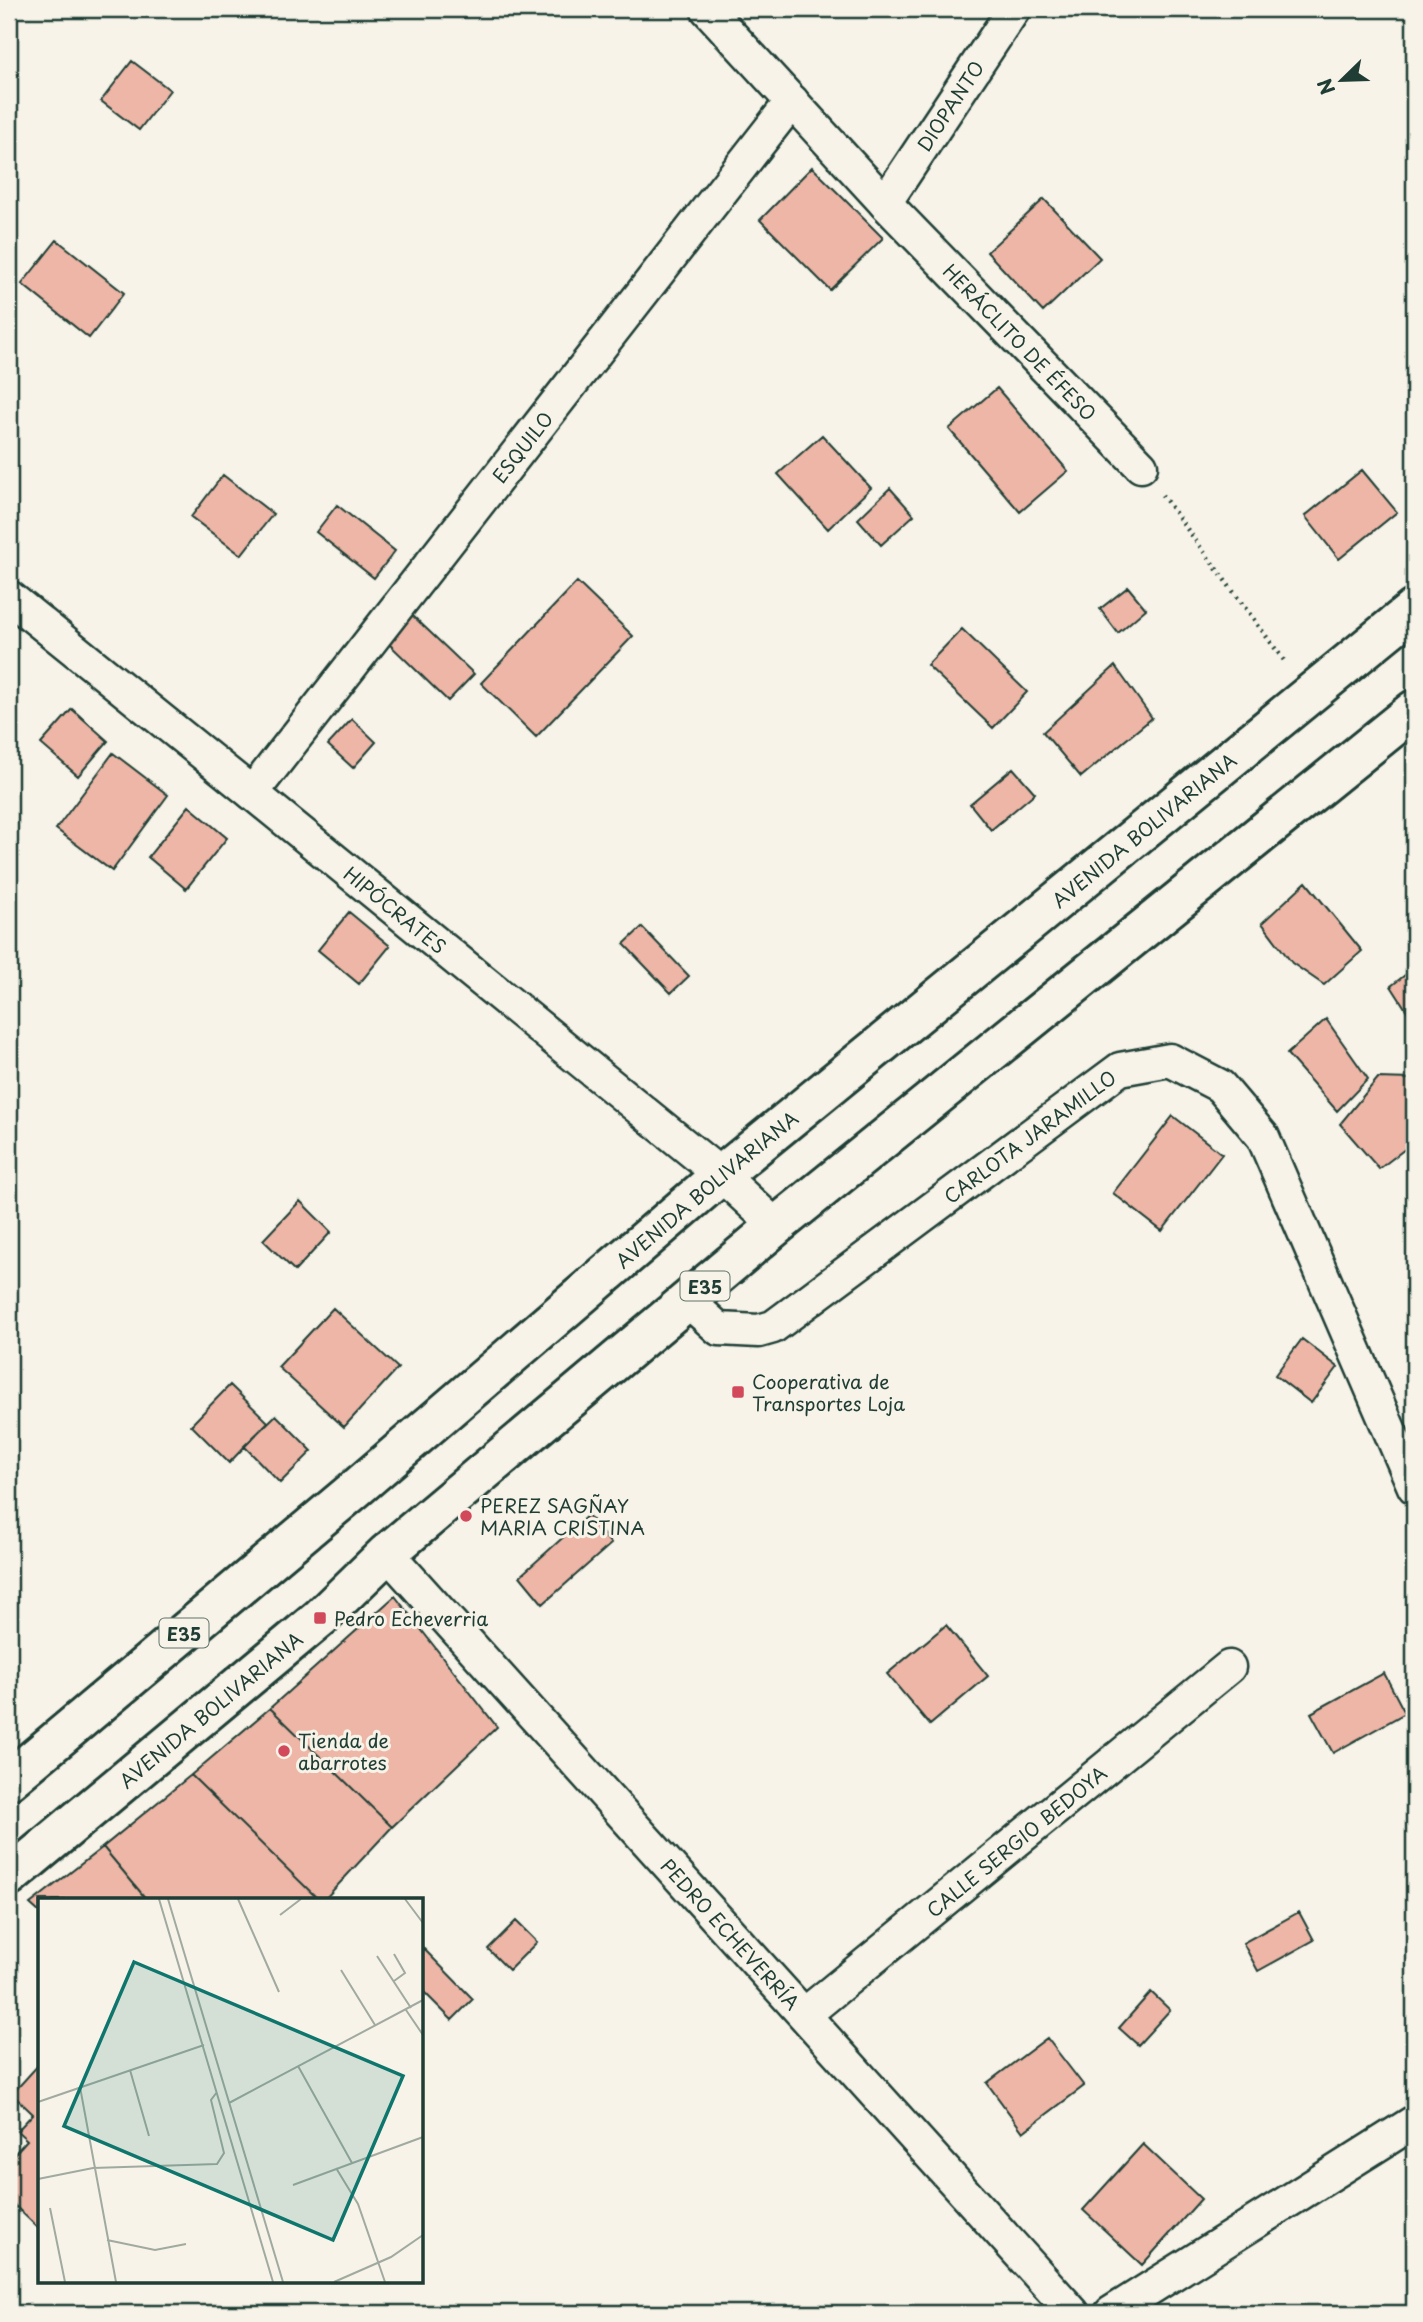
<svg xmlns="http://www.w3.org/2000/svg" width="1423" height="2322" viewBox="0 0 1423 2322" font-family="'Playpen Sans',sans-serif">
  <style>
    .building { fill: #eeb6a6; stroke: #1f3d34; stroke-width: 2 }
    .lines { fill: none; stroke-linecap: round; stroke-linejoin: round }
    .street-casing { stroke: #1f3d34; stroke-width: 37 }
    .highway-casing { stroke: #1f3d34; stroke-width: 44 }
    .path { stroke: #1f3d34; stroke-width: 4.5; stroke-dasharray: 2 5; stroke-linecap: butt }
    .street { stroke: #f7f3e8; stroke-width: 32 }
    .highway { stroke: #f7f3e8; stroke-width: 38 }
    .poi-dot { fill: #d1495b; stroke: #f7f3e8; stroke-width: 2.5 }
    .labels { text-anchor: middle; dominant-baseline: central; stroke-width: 6; stroke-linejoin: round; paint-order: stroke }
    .shield { fill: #f7f3e8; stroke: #60746a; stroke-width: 2 }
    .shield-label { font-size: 18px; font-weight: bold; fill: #1f3d34 }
    .street-label { font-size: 19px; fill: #1f3d34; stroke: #f7f3e8 }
    .poi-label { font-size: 19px; fill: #1f3d34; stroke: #f7f3e8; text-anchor: start }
    .inset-road { fill: none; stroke: #a1aaa0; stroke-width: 2 }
    .view { fill: #0f766e; fill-opacity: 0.15; stroke: #0f766e; stroke-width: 3.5 }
    .inset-edge { fill: none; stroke: #1f3d34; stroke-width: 3.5 }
  </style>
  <rect width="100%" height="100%" fill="#f7f3e8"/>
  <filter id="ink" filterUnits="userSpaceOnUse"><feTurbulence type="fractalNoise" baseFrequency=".0143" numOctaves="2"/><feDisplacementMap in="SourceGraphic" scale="14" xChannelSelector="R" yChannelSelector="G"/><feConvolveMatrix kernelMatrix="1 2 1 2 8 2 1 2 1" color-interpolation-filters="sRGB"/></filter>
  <g filter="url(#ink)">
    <path class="building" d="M132 61 170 90 139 130 101 101Z
      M812 167 883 238 830 290 760 220Z
      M1044 199 1100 258 1043 312 987 252Z
      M57 240 124 293 89 338 22 284Z
      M997 388 1068 471 1020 512 949 429Z
      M822 435 871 488 828 529 778 474Z
      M1362 470 1397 512 1339 559 1305 516Z
      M223 475 273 514 241 555 191 517Z
      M890 488 914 515 881 545 858 519Z
      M337 505 395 551 374 578 316 532Z
      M577 582 633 636 536 737 481 683Z
      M1128 587 1146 609 1118 633 1100 609Z
      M412 615 474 674 448 701 387 642Z
      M962 629 1027 692 993 728 927 665Z
      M1115 666 1152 718 1081 777 1043 732Z
      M72 709 108 741 78 776 41 744Z
      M352 719 376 742 353 768 328 745Z
      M113 753 168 795 112 871 56 829Z
      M1013 768 1035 793 991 830 970 804Z
      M189 806 227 838 186 889 148 857Z
      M1306 882 1362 951 1324 985 1292 963 1262 923Z
      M349 912 390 946 359 984 318 950Z
      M642 927 689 976 671 993 624 944Z
      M1414 968V1022L1391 986Z
      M1326 1019 1368 1079 1337 1111 1287 1054Z
      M1378 1078 1411 1079 1414 1085V1142L1379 1169 1340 1124Z
      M1173 1116 1222 1154 1162 1231 1113 1193Z
      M300 1201 331 1232 295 1271 263 1240Z
      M333 1308 398 1368 344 1427 278 1367Z
      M1302 1339 1338 1367 1311 1403 1275 1375Z
      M230 1385 268 1422 229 1463 191 1425Z
      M276 1415 312 1451 280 1483 244 1446Z
      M588 1515 611 1544 543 1604 520 1576Z
      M395 1596 497 1727 392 1827 270 1708Z
      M946 1625 988 1676 930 1725 887 1674Z
      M1384 1673 1405 1713 1333 1753 1311 1713Z
      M270 1708 392 1827 324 1900H319L191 1775Z
      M191 1775 319 1900H147L103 1847Z
      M103 1847 147 1900H40V1913L30 1904Z
      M1299 1912 1314 1940 1258 1971 1243 1943Z
      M516 1921 537 1942 509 1970 488 1949Z
      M422 1947 473 1999 452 2020 422 1990Z
      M1151 1992 1170 2010 1138 2045 1119 2028Z
      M1047 2038 1084 2086 1023 2132 987 2083Z
      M40 2063V2230L9 2200V2160L27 2140 17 2131 33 2114 12 2094Z
      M1143 2144 1201 2199 1142 2265 1083 2210Z"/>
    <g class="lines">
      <g class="street-casing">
        <g id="street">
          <path id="s1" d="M707 9 885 203 1141 466"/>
          <path id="s2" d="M885 203 1014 9"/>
          <path id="s3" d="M9 597 252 793 721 1175 776 1226"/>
          <path id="s4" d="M252 793 792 101"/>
          <path id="s5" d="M688 1301 719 1329 759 1331 773 1327 1120 1069 1170 1060 1220 1086 1263 1137 1414 1487"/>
          <path id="s6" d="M387 1553 1073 2313"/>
          <path id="s7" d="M805 2014 1229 1667"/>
          <path d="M1111 2313 1414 2122"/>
        </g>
      </g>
      <g class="highway-casing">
        <g id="highway">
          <path id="s8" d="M9 1780 359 1486 721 1175 1414 609"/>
          <path id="s9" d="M9 1877 320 1618 387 1553 776 1226 1414 710"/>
        </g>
      </g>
      <path class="path" d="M1162 495 1286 663"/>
      <use href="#street" class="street"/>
      <use href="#highway" class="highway"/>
    </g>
  </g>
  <g class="poi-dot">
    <rect x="731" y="1385" width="14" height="14" rx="3.5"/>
    <circle cx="466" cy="1516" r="7"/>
    <rect x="313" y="1611" width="14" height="14" rx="3.5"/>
    <circle cx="284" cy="1751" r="7"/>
  </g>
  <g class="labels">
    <g class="shield">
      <rect x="680.5" y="1271.5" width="49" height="29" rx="5"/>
      <rect x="159.5" y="1618.5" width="49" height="29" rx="5"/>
    </g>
    <g class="shield-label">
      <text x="705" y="1286">E35</text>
      <text x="184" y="1633">E35</text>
    </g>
    <g class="street-label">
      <text stroke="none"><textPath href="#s2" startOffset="117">DIOPANTO</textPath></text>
      <text stroke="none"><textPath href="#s1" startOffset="457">HERÁCLITO DE ÉFESO</textPath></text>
      <text stroke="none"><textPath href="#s4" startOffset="439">ESQUILO</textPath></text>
      <text stroke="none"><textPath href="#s8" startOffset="1480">AVENIDA BOLIVARIANA</textPath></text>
      <text stroke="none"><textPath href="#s3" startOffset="497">HIPÓCRATES</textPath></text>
      <text stroke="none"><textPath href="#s5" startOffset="416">CARLOTA JARAMILLO</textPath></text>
      <text stroke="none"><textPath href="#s8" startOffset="914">AVENIDA BOLIVARIANA</textPath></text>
      <text stroke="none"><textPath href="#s9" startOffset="262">AVENIDA BOLIVARIANA</textPath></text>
      <text stroke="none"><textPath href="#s7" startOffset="273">CALLE SERGIO BEDOYA</textPath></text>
      <text stroke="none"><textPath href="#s6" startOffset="513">PEDRO ECHEVERRÍA</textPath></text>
    </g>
    <g class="poi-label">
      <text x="752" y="1381">Cooperativa de<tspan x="752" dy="22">Transportes Loja</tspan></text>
      <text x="480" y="1505">PEREZ SAGÑAY<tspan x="480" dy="22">MARIA CRISTINA</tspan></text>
      <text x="334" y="1618">Pedro Echeverria</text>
      <text x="298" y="1740">Tienda de<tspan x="298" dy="22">abarrotes</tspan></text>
    </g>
  </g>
  <g transform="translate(38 1898)">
    <rect width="385" height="385" fill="#f7f3e8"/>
    <path class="inset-road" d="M121 1 235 384M130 1 245 384M200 1 241 94M367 1 385 25M242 17 263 1M356 56 367 75 356 83M339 58 373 110M303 72 337 127M368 112 385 137M260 168 314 265M92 172 111 238M42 189 78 384M0 204 166 147M191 205 385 102M298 270 320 306 347 384M0 281 55 270 179 266 186 255 173 202 179 194M255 287 385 239M12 310 27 384M69 342 117 352 148 346M296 384 353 359 385 337"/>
    <path class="view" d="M96 64 365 178 295 342 26 228Z"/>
    <rect width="385" height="385" class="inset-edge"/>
  </g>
  <rect width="1423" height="2322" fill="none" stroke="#f7f3e8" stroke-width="35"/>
  <rect x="18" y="18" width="1388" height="2287" fill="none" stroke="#1f3d34" stroke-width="2.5" filter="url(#ink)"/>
  <g transform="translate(1342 80) rotate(247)" stroke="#f7f3e8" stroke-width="5" paint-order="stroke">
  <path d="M0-5L12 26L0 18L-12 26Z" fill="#1f3d34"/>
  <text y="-10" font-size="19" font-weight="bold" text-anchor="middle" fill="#1f3d34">N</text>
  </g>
</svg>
